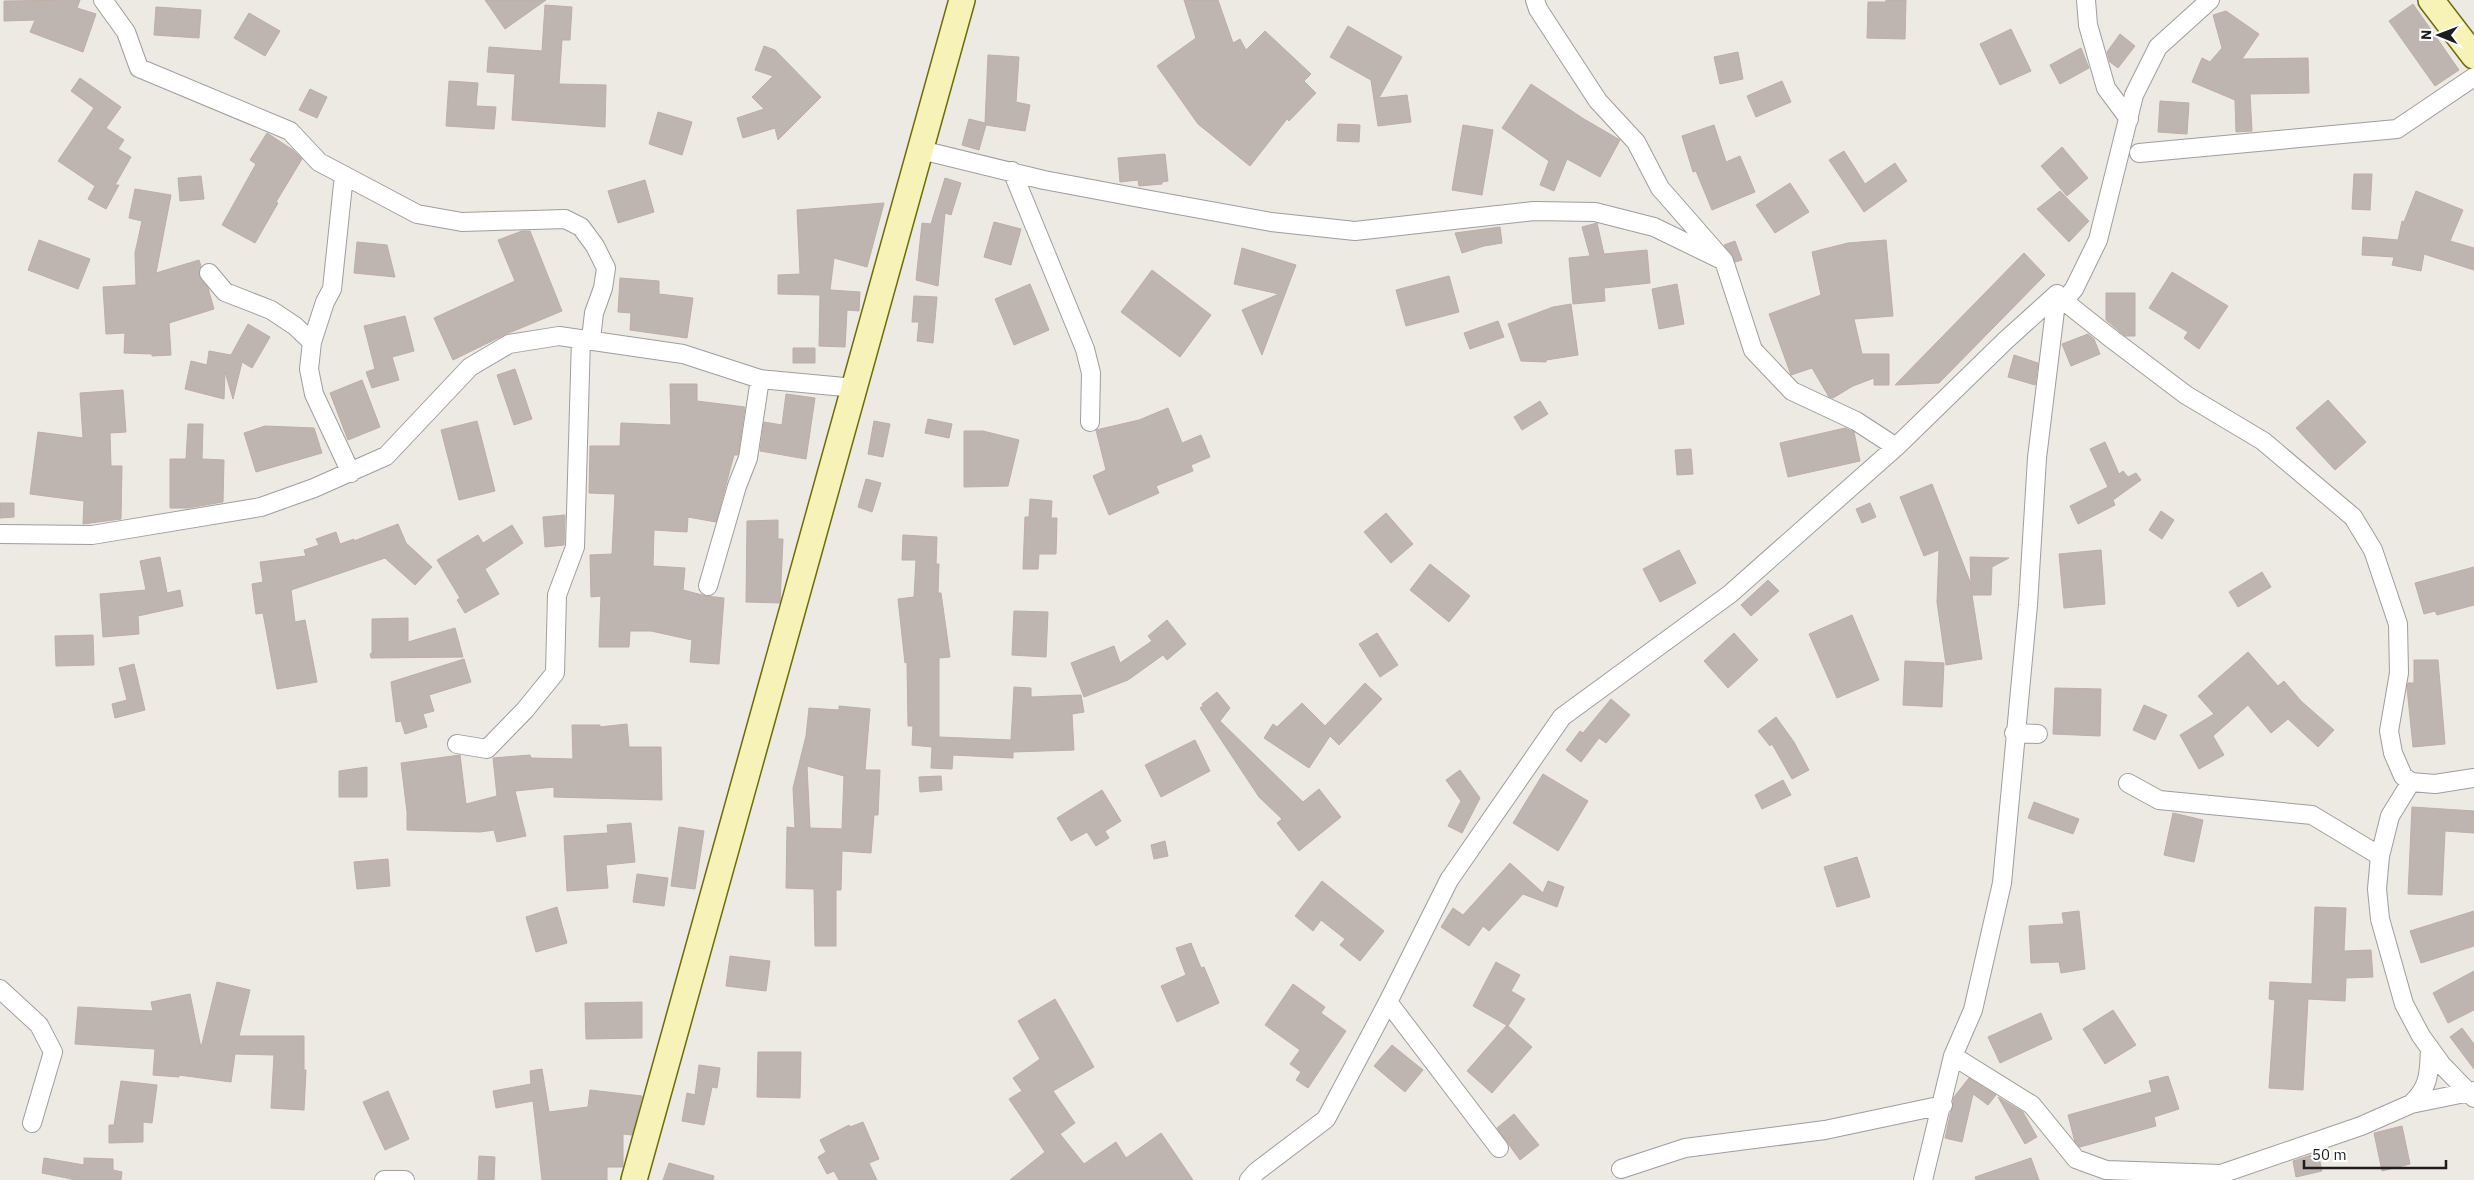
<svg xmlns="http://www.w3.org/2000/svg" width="2474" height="1180" viewBox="0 0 2474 1180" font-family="'IBM Plex Sans',sans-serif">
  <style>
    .building { fill: #beb4b0; stroke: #beaea6; fill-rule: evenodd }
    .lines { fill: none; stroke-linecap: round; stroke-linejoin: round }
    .street-casing { stroke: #9e9e9e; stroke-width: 20 }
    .secondary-casing { stroke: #6d6c0a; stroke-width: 28 }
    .street { stroke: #fff; stroke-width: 18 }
    .secondary { stroke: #f6f2b8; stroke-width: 25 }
  </style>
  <rect width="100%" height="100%" fill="#ede9e3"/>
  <path class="building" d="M80 0 77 8 96 14 83 52 30 32 35 20 4 21V1Z
    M485 0H546L505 29Z
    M1184 0H1218L1233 43 1240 39 1246 50 1265 31 1311 74 1304 81 1316 93 1289 121 1287 119 1250 166 1198 124 1157 66 1196 38Z
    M1886 0H1906L1905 39 1867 38 1868 2H1886Z
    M2413 4 2459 70 2435 86 2389 21Z
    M545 5 572 7 570 40H562L559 84 606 85 605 127 512 120 515 74 487 72 489 47 542 51Z
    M156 7 201 10 199 38 154 35Z
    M2226 11 2259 34 2242 59 2308 58 2309 93 2250 94 2252 131 2236 132 2235 100 2192 82 2202 58 2210 62 2222 48 2213 15Z
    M249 13 280 31 265 56 234 38Z
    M1348 26 1402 57 1379 98 1407 95 1411 122 1378 126 1371 80 1330 57Z
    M2011 29 2031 71 2000 85 1980 44Z
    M2120 34 2135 46 2118 68 2110 62 2107 52Z
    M764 46 775 50 821 97 778 140 775 128 743 138 737 118 764 109 752 97 773 76 755 70Z
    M2081 48 2089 68 2060 84 2050 65Z
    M1738 52 1743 79 1720 84 1714 57Z
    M988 55 1019 57 1016 102 1030 105 1025 131 986 125 979 150 962 145 969 119 985 123Z
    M80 78 121 107 106 128 124 140 118 149 131 157 115 185H119L106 209 88 199 95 186 58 161 94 108 71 91Z
    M449 81 478 83 476 106 496 107 494 129 446 126Z
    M1782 81 1791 102 1756 117 1747 96Z
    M1531 84 1584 119 1620 140 1600 177 1567 159 1554 191 1540 185 1549 161 1502 128Z
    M310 89 327 97 317 118 299 110Z
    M2160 101 2189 103 2187 134 2158 132Z
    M658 112 692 122 682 155 649 144Z
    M1338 124 1360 125 1359 142 1337 141Z
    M1463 125 1493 130 1482 195 1452 190Z
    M1714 125 1726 162 1740 156 1755 192 1712 210 1696 171 1693 172 1682 136Z
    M267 133 293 150 302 159 276 202 278 203 255 243 222 225 256 164 250 160Z
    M2062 147 2088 178 2067 196 2041 166Z
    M1844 151 1865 184 1895 163 1907 181 1864 212 1829 160Z
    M1165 154 1168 181 1162 182V184L1139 186 1138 180 1120 182 1118 158Z
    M2354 174H2372L2370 210 2352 209Z
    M201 176 204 199 180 201 178 178Z
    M945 178 961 183 951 215 945 213 938 286 916 280 922 223 931 224Z
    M645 180 654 212 618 223 608 191Z
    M1790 183 1809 212 1775 233 1756 205Z
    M135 189 171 195 156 273 199 260 201 266 199 275 208 288 214 309 169 323 171 355 152 356V354L124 353 125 333 106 334 103 287 136 285 135 253 142 221 129 218Z
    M2060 191 2089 221 2069 242 2037 209Z
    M2416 191 2463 210 2450 241 2474 248V270L2424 254 2421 271 2392 265 2394 257 2362 255 2363 237 2398 240 2402 221 2404 222Z
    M884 203 867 267 834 258 830 290 860 292 859 311 847 310 845 347 819 346 820 295 778 294V275L800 274 797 210Z
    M994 222 1021 229 1011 265 984 257Z
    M1597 223 1604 254 1647 250 1650 283 1604 288 1605 301 1573 304 1569 258 1590 256 1582 227Z
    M1500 227 1502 243 1484 246 1462 253 1455 233Z
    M522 231H530L562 311 504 335 453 360 434 318 515 281 498 240Z
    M39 240 90 259 78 289 28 270Z
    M1886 240 1893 316 1854 319 1862 354H1889V385H1874V378L1853 386 1833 398 1829 397 1812 368 1791 375 1769 314 1821 295 1812 252 1848 243Z
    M1735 241 1742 260 1735 262 1724 245Z
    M357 242 387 245 395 277 354 273Z
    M1242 248 1296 265 1262 355 1242 310 1279 294 1234 284Z
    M2024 253 2045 275 1939 383 1895 385Z
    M1152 270 1211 315 1180 357 1121 312Z
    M2172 272 2228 306 2199 349 2184 338 2188 332 2149 308Z
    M1449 276 1459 312 1406 326 1396 290Z
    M620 278 659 281V294L693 298 687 338 630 330 631 313 618 312Z
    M1030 284 1049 330 1014 345 995 299Z
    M1677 284 1684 324 1659 329 1652 289Z
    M2106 293H2135V336H2125L2106 320Z
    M914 296 937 297 933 343 917 341 919 322H912Z
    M1571 304 1578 355 1546 360V362L1521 361 1508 324 1553 307Z
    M405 316 414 351 392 357 399 380 372 388 366 372 375 369 364 326Z
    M1498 321 1504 337 1470 349 1464 333Z
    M248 324 270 337 252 368 242 362 233 399 225 372 224 399 185 389 191 361 207 365 209 351 231 355Z
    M2088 334 2094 339 2100 354 2071 366 2062 344Z
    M793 348H815V363H793Z
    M2014 355 2038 363 2035 385 2008 377Z
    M515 369 532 419 514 425 497 375Z
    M362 380 380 427 348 440 330 393Z
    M670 384H697V401L745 407 738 455H734L716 522 688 517 687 532 654 530 653 566 685 568 683 590 706 596 724 598 719 664 690 662 692 640 651 631H630L629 647H599L601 596 591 597 590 555 612 554 615 494 589 493 590 446H620L621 423 671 425Z
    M123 390 126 432 110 433 111 466H122L121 519 83 524 84 501 30 494 38 432 83 438 80 393Z
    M786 394 815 398 806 459 760 451 764 422 782 425Z
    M2328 400 2366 442 2335 470 2296 428Z
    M1540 401 1548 414 1522 430 1514 417Z
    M1168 408 1182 443 1201 435 1210 457 1191 465 1193 471 1156 486 1159 493 1109 515 1093 476 1106 470 1096 430 1139 420Z
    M928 419 952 424 949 438 925 433Z
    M477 421 495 491 459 500 441 430Z
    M874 421 890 424 883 457 868 454Z
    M188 424H203L202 459 224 460 223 502 188 508H170V459H186Z
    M265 426 314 428 322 453 256 472 244 433Z
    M1845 428 1854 432 1860 461 1788 477 1780 443Z
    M964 431H983L1019 440 1008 486 964 487Z
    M2105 442 2119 474 2123 471 2128 477 2136 473 2141 480 2113 500 2115 505 2078 524 2070 506 2108 487 2090 449Z
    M1691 449 1693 474 1677 475 1675 450Z
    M866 479 881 483 872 512 858 507Z
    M1932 484 1971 584 1970 557 2009 558 1992 567 1991 595H1972L1982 659 1946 665 1937 602 1939 550 1924 556 1900 497Z
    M1030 499 1052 501 1051 518H1057L1056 554H1039L1038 569H1023L1025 517H1029Z
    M0 503H14V517L0 518Z
    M1870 503 1876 517 1862 523 1856 509Z
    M2161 511 2174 520 2162 539 2149 530Z
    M1386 513 1413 544 1391 563 1364 532Z
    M565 515 564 545 545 547 543 517Z
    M778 520V539H783L780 603 746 602 747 521Z
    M398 524 406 543 432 567 415 585 385 558 291 590 295 622 305 620 317 682 277 689 263 613 256 614 252 584 263 582 260 562 306 556 304 550 319 545 316 539 336 532 340 544 354 539V541Z
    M512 525 523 543 485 569 499 594 465 613 457 600 460 598 437 560 478 535 483 543Z
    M903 535 937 537 936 564H939L938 593H941L950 657 939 658V737L1011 740 1014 687 1031 688V697L1081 695 1084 712 1072 714 1074 750 1013 752V758L953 755 952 769 931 768 932 747 912 745 913 726H908L907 662 905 663 898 599 914 597 916 560H902Z
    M1679 550 1696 583 1660 602 1643 569Z
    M2101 550 2105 604 2064 608 2059 554Z
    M160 557 167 593 180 590 183 606 138 616 139 634 103 637 100 594 146 590 140 561Z
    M1430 564 1470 596 1449 622 1410 590Z
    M2474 567V605L2437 615 2435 611 2424 614 2415 583Z
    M2262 572 2271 587 2238 607 2229 592Z
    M1768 580 1779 591 1751 616 1741 605Z
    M1014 611 1048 612 1046 657 1012 655Z
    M1852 615 1879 680 1837 698 1809 634Z
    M408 618V642L455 628 463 657 371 658 370 654 375 652 372 653V619Z
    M1167 620 1186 644 1167 660 1163 655 1128 680 1084 697 1071 663 1114 646 1120 663 1152 641 1148 636Z
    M1377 633 1398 665 1380 677 1359 644Z
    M1734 633 1758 660 1728 688 1704 661Z
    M93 635 94 665 56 666 55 636Z
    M2248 652 2278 686 2284 681 2301 701 2334 730 2318 747 2288 719 2271 733 2248 705 2213 736 2224 755 2199 769 2180 735 2214 714 2198 696Z
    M464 659 471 682 429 695 434 711 423 714 427 727 405 734 401 721 396 722 391 682Z
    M2414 660H2438L2445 744 2413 747 2407 688 2408 683H2414Z
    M1905 661 1944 663 1942 707 1903 705Z
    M134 664 145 710 115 718 112 704 127 700 119 668Z
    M1365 683 1382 699 1339 745 1330 736 1309 768 1264 738 1273 724 1277 727 1302 703 1325 726Z
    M2055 688 2101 689 2100 736 2053 734Z
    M1217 692 1230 708 1220 721 1303 802 1319 789 1341 817 1299 851 1277 823 1282 819 1259 797 1200 708 1203 706 1202 704Z
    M1611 699 1630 715 1606 743 1599 738 1581 762 1566 750 1580 731 1583 733Z
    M2144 705 2167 715 2155 740 2133 730Z
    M839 706 870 709 865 770H880L878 815H874L871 853 842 851 841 890H836V946H815L814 889 786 888 787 827 795 828 793 788 806 736 809 708 839 710ZM807 766 844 776 842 829 810 828Z
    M1776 717 1794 742 1809 770 1792 779 1772 744 1770 746 1758 731Z
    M627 724 629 747H661L662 800 554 797V787L515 791 526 836 497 842 494 830 480 832 407 830V812L401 763 460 755 466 804 497 796 493 758 530 755 531 758 573 759 572 725H600V727Z
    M1195 740 1210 771 1161 797 1145 765Z
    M367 767V797H339V771Z
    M1460 770 1480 798 1462 833 1448 826 1461 801 1446 780Z
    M1543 774 1588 801 1558 851 1513 823Z
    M941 776 942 790 920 792 919 777Z
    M1783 780 1791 795 1762 809 1755 795Z
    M1102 790 1121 821 1105 831 1109 838 1096 846 1087 832 1071 841 1057 818Z
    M2034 802 2079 819 2073 834 2028 818Z
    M2412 807 2474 811V833L2445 831 2442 895 2408 894Z
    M2173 813 2203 820 2194 862 2164 855Z
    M631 823 635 862 606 865 608 888 567 891 564 836 608 833 607 825Z
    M679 827 704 831 695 889 671 886Z
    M1165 841 1168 856 1154 859 1151 845Z
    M1857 857 1870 897 1837 907 1824 867Z
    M388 859 390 886 357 889 354 862Z
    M1510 863 1543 893 1548 881 1564 887 1557 907 1523 894 1489 931 1483 926 1469 946 1441 927 1453 908 1463 915Z
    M637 874 668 878 664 906 633 902Z
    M1322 881 1384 931 1360 961 1340 945 1345 939 1321 920 1313 931 1295 916Z
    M557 907 567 943 536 952 526 917Z
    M2315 907 2346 908 2344 951 2371 950 2373 977 2346 978 2345 1001 2308 999 2303 1090 2269 1088 2275 1000 2269 999 2270 982 2312 984Z
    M2079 911 2085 969 2061 973 2059 962 2031 963 2029 926 2064 924 2062 913Z
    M2474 911V946L2421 963 2410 931Z
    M1191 943 1201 968 1204 967 1219 1003 1177 1022 1161 986 1186 975 1176 948Z
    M730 956 770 961 766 991 726 986Z
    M1496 962 1520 975 1511 991 1525 999 1508 1026 1473 1006Z
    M2474 971V1010L2448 1023 2433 993Z
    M217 982 250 990 239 1036H304V1070H306L304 1110 271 1108 274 1055 235 1054 231 1082 179 1075V1077L153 1075 155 1049 75 1044 78 1007 153 1011 151 1002 190 994 201 1048Z
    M1293 984 1325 1007 1321 1013 1346 1031 1308 1088 1296 1080 1301 1072 1290 1064 1300 1050 1265 1025Z
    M1055 999 1094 1067 1053 1091 1075 1123 1060 1134 1084 1164 1116 1142 1126 1158 1161 1133 1193 1180H1010L1045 1152 1009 1099 1022 1091 1013 1078 1040 1059 1018 1021Z
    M642 1002V1038L586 1039 585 1003Z
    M2113 1010 2136 1045 2105 1064 2083 1029Z
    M2041 1013 2052 1039 2000 1063 1988 1037Z
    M1507 1025 1532 1047 1492 1093 1467 1071Z
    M2462 1028 2474 1044V1069L2450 1037Z
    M1392 1045 1423 1070 1405 1092 1374 1066Z
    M758 1052H801L800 1098 757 1097Z
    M699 1065 720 1068 717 1088 712 1087 704 1125 682 1121 687 1093 695 1095Z
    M542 1069 549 1112 588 1107 590 1090 642 1096 632 1135 623 1134V1167H607V1180H542L533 1101 496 1108 493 1091 531 1084 530 1071Z
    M2168 1076 2179 1109 2154 1117 2156 1126 2080 1147 2075 1142 2068 1115 2152 1092 2149 1081Z
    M1969 1078 1996 1095 1988 1105 1973 1094 1962 1142 1945 1138 1954 1097Z
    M121 1081 157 1085 152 1123 143 1122V1142L109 1143V1125H114Z
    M388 1091 409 1139 385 1150 363 1102Z
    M1998 1097 2023 1112 2037 1137 2025 1144Z
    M1514 1114 1539 1145 1520 1160 1497 1128Z
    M863 1122 879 1159 869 1163 877 1180H839L834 1171 827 1174 818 1157 826 1152 820 1140 849 1125 850 1127Z
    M2402 1126 2410 1164 2382 1171 2374 1133Z
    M2318 1153 2322 1171 2296 1177 2293 1161Z
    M479 1156 495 1157 494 1180H478Z
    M44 1158 84 1165V1158L113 1159V1170L122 1172 121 1180H76L42 1173Z
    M2031 1158 2039 1180H1976L1975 1177Z
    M669 1163 714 1176 713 1180H663Z"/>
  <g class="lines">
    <g class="street-casing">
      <path id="street" d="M103 0 126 32 139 68 290 131 319 162 417 214 462 222 565 219 581 227 595 246 606 268 603 288 594 313 591 339
        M1535 0 1538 9 1598 101 1636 142 1660 188 1724 261 1753 350 1792 391 1856 421 1896 447
        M2086 0 2088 25 2106 88 2129 119
        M921 150 1044 180 1145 199 1271 222 1355 231 1534 211 1595 212 1654 227 1724 261
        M2139 153 2397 129 2474 77
        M1012 171 1085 349 1091 373 1090 422
        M344 175 332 289 325 302 312 342 309 369 314 394 351 473
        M209 273 225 292 271 310 295 326 312 342
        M2064 301 2108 336 2186 395 2263 441 2353 517 2373 550 2398 624 2399 673 2389 731 2393 753 2403 776 2411 782
        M0 534 92 535 261 507 314 488 386 456 470 367 509 344 559 336 683 354 760 379 855 388
        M708 586 737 486 748 458 760 379
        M2014 733 2038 734
        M457 744 487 749 525 710 555 673 557 595 575 547 581 339
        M2474 778 2435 784 2411 782 2390 816 2380 856 2377 889 2380 919 2404 1004 2421 1036 2442 1065 2474 1098
        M2128 783 2159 800 2312 815 2380 856
        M0 989 39 1025 53 1052 32 1123
        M1388 1002 1499 1148
        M1953 1056 2032 1105 2076 1159 2106 1170 2221 1174 2361 1126 2411 1104 2474 1091
        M2411 1104C2430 1087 2429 1072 2430 1048
        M1621 1169 1685 1148 1825 1130 1943 1105
        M384 1180H405
        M1249 1180 1256 1172 1326 1119 1388 1002 1449 880 1562 717 1730 594 1896 447 2006 340 2057 294 2064 301 2074 289 2098 240 2134 95 2158 47 2210 0
        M1923 1180 1953 1056 1973 1010 2002 883 2028 605 2037 458 2057 294"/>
    </g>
    <g class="secondary-casing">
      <path id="secondary" d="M2431 0 2474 56
        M634 1180 962 0"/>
    </g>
    <use href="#street" class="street"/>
    <use href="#secondary" class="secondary"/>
  </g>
  <g transform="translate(2439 35) rotate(271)" stroke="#ffffff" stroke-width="4" paint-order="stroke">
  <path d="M0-4L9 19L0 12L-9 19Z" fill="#1d1d1d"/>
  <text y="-8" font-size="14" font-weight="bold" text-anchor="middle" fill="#1d1d1d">N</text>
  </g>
  <path d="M2304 1160v8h142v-8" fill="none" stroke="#1d1d1d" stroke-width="2.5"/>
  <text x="2312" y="1160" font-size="15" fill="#1d1d1d" stroke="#ffffff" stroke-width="4" paint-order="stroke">50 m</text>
</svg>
